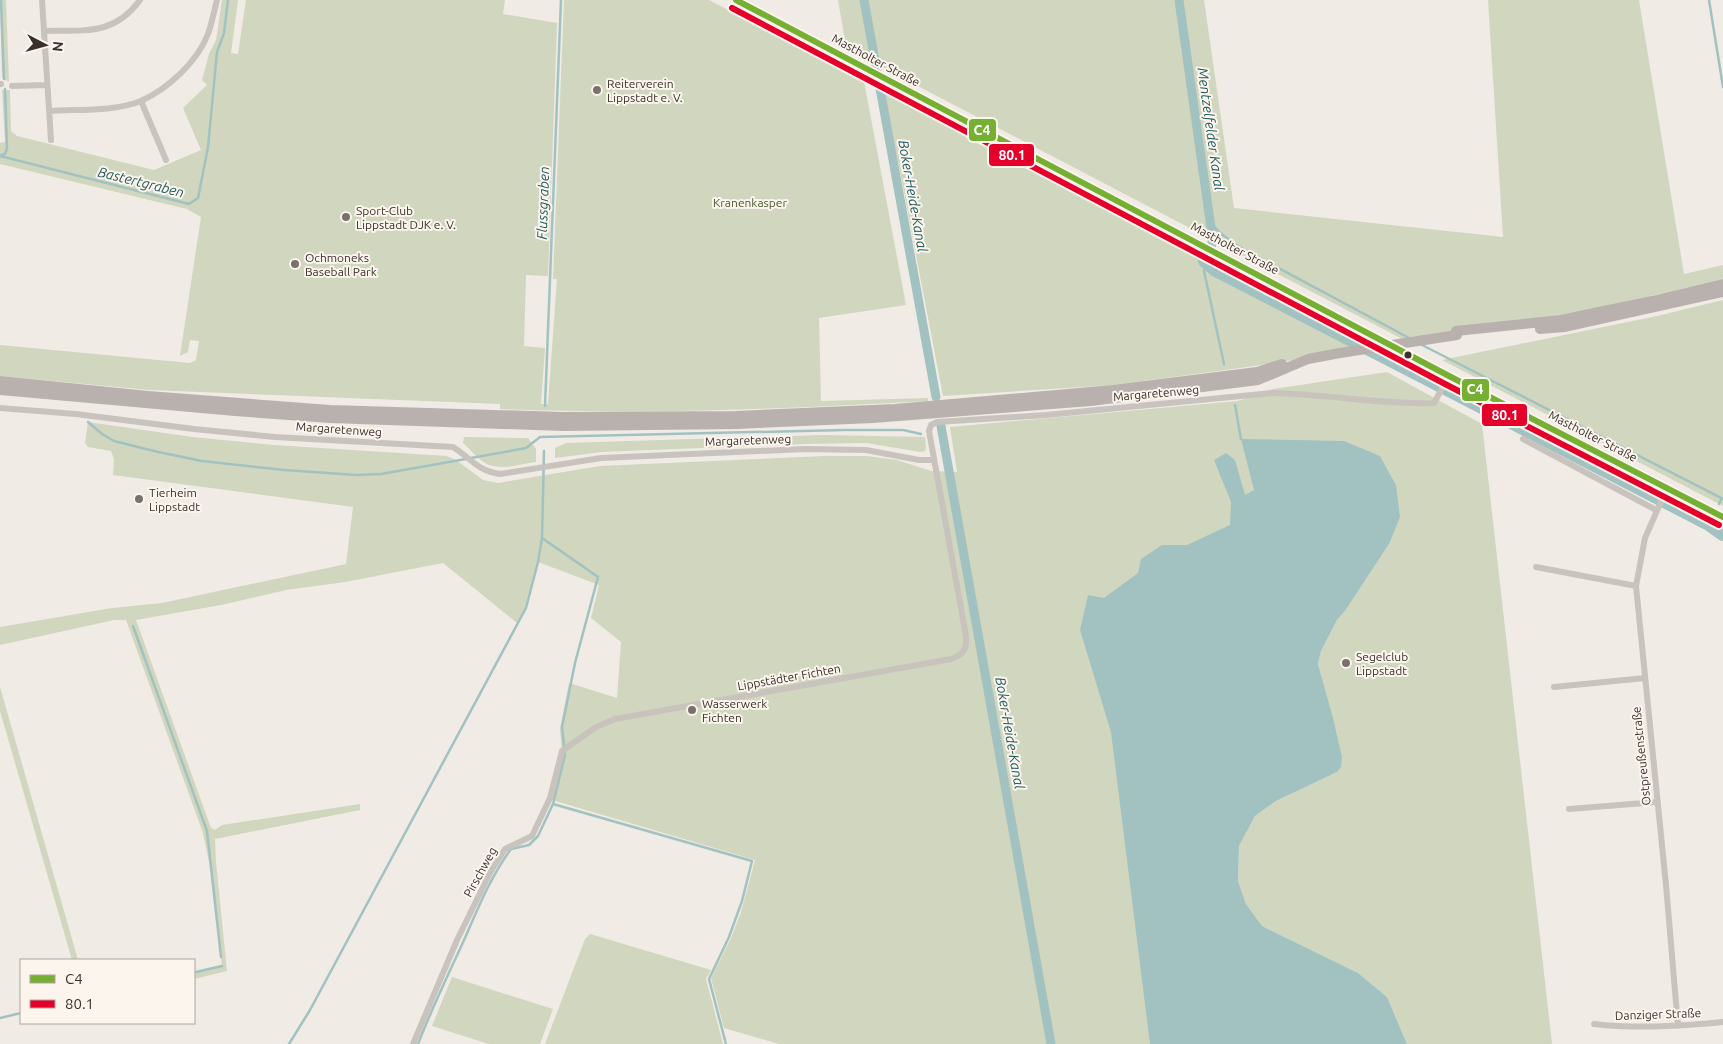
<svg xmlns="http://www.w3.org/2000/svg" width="1723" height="1044" viewBox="0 0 1723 1044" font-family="Ubuntu,sans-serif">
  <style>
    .green { fill: #d1d6bf }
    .water { fill: #a1c2c1 }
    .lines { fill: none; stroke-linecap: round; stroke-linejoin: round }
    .stream { stroke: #a1c2c1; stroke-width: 2.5 }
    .canal { stroke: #a1c2c1; stroke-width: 9 }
    .river { stroke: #a1c2c1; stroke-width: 14 }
    .street { stroke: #c9c3be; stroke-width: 6 }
    .secondary { stroke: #bab3ae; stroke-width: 9 }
    .primary { stroke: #b8b1ad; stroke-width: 10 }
    .primary-bridge { stroke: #b8b1ad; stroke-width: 10 }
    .bus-1-casing { stroke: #fbf5ee; stroke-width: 10 }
    .bus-2-casing { stroke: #fbf5ee; stroke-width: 10 }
    .bus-1 { stroke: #76b032; stroke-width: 6 }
    .bus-2 { stroke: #e4002b; stroke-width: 6 }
    .poi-dot { fill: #7a716c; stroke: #fbf5ee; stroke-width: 2 }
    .bus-dot { fill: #3b302b; stroke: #fbf5ee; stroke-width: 2 }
    .labels { text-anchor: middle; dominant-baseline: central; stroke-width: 4; stroke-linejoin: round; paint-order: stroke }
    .street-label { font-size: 12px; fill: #3b302b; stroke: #fbf5ee }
    .poi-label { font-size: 12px; fill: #3b302b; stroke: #fbf5ee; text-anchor: start }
    .park-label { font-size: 12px; fill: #4a5a2e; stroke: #fbf5ee }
    .water-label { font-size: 14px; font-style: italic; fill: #1f5a5e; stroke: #fbf5ee }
    .line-badge { stroke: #fbf5ee; stroke-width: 2 }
    .badge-label { font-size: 14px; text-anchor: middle; font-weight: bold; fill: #fff }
  </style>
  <rect width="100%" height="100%" fill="#f0ebe5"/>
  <path class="green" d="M0 0H6L9 82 2 78Z
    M222 0H238L231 53 238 54 246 0H505L503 14 557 23 548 276 526 275 524 346 545 348 541 404H548L557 279H553L564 0H709L864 81 906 305 819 318 821 401 928 398V401C786 409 643 415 500 409V404L149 390 0 376V345L190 363 196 360 199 341 190 340 188 352 180 356 201 217 187 209 0 164V143L5 142 2 90H10L11 131 17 136 154 170 201 150 183 108 207 85 202 80 209 54 216 40Z
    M838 0H1204L1234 208 1503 237 1488 0H1639L1684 274 1723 265V279C1619 304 1514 327 1408 342L891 72 846 46Z
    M884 88 1377 347 1255 366 1113 385 943 396Z
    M1723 300V506L1442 360 1657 316Z
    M1387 372 1482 424 1552 1044H1407L1387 997 1358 973 1262 926 1246 904 1238 881 1239 846 1255 816 1276 801 1337 772 1332 714 1318 664 1321 651 1337 620 1345 611 1389 544 1396 485 1379 456 1222 529 1195 1044H779L724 1028 711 978 731 938 741 912 755 860 552 800 562 755 560 729 569 683 617 698 621 642 591 618 599 585 538 562 526 608 517 623 443 563 345 582 286 590 221 605 136 620 211 828 215 830 222 825 360 804V810L215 839 216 862 227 971 194 979V973L222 966 213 881 203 833 126 620H114L0 645V627L112 608 162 603 346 564 353 507 113 475 114 459 111 451 88 447 85 443 88 422 192 437 273 445 447 456 456 460 483 480 498 483 600 466 824 456H866L897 460 931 471 957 472 950 427 1238 401 1273 389Z
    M824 435 925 437 926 448 925 451 920 452 867 443 805 444 601 452 555 458V448L566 443Z
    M464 437 528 438 536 449V462C519 464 496 473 481 460 474 455 469 448 463 443Z
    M0 687 78 960H72L0 711Z
    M590 934 711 970 706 979 723 1044H545L585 939Z
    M452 977 553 1009 540 1044H489L432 1026Z"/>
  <path class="water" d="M1241 439 1344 441 1380 456 1396 485 1400 517 1389 544 1345 611 1337 620 1321 651 1318 664 1332 714 1342 757 1341 767 1337 772 1276 801 1255 816 1239 846 1238 881 1246 904 1262 926 1358 973 1387 997 1407 1044H1150L1111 732 1080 630 1088 595 1104 598 1138 573 1141 559 1162 545H1187L1230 525 1231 502 1214 460 1226 453 1235 460 1245 495 1254 490Z"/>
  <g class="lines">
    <path class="stream" d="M1 0 4 79
      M1709 0 1723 87
      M1 155 5 154 7 148 5 89
      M0 156 189 204 198 198 208 147 217 52 224 33 228 0
      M1210 222 1220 233 1241 248 1411 339
      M1205 261 1204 271 1224 364
      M1422 345 1723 499
      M1235 405 1241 439
      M545 406 561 0
      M88 422 102 434 114 441 158 452 202 461 284 470 357 475 381 474 466 459
      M471 458 526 448 540 437 844 430H903L921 434
      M1719 504 1722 498
      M1709 524 1711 519
      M133 626 207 831 221 957
      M553 804 752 861 742 901 729 937 709 979 726 1044
      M196 972 222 966
      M0 1018 21 1013
      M289 1044 310 1010 526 608 538 562 542 538 544 451
      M418 1044C432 1008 449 973 465 938 478 908 491 876 511 849L529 845 538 836 553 804 565 755 562 727 575 663 598 577 542 538"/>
    <path class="canal" d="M864 0 936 397
      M1179 0 1212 235V244L1205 261
      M941 426 1051 1044"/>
    <path class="river" d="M1205 261 1216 270 1709 524 1723 534"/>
    <path class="street" d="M42 0 51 140
      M44 31C84 30 114 36 140 0
      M0 84H1
      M12 86 47 85
      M141 101 166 160
      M49 111C78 109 113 112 141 101 169 88 197 62 208 34 212 23 214 11 217 0
      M0 408 76 414 194 429 275 437 453 447C472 459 476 470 500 474L601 458 805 449 866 450 919 460H934
      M1523 439 1656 510
      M1667 488 1645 538 1636 586 1666 885 1678 1026
      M1536 567 1636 586
      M1554 687 1645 678
      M1569 809 1657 802
      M1594 1024C1637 1029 1680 1026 1723 1022
      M413 1044 457 940 491 871 505 849 532 836 550 798 562 751 596 727 615 719 951 659C964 655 967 648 966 636L929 431 931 425 937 422 1046 415 1273 393C1327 394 1380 405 1434 403L1449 376"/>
    <path class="secondary" d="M736 0 1449 376 1723 517"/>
    <path class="primary" d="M1540 329 1564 327 1723 292
      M1456 331 1561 320 1652 301 1723 284
      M0 381 148 396 330 410 563 417 736 416 895 409 1113 390 1257 372 1282 364
      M0 390 235 411 330 418 563 426 736 424 873 418 1091 401 1258 380 1308 359 1340 353"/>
    <path class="primary-bridge" d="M1340 353 1457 335"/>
    <g class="bus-1-casing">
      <path id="bus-1" d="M736 0 1449 376 1723 517"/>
    </g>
    <g class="bus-2-casing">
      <path id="bus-2" d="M732 8 1445 384 1719 525"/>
    </g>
    <use href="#bus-1" class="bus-1"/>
    <use href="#bus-2" class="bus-2"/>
  </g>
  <g class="poi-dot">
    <circle cx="597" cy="90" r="5"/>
    <circle cx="346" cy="217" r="5"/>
    <circle cx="295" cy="264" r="5"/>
    <circle cx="139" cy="499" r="5"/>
    <circle cx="1346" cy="663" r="5"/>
    <circle cx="692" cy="710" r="5"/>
  </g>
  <circle class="bus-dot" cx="1408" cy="355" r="4.5"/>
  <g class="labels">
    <g class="street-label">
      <text transform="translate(876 60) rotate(28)">Mastholter Straße</text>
      <text transform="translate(1235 248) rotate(28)">Mastholter Straße</text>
      <text transform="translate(1156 393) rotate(-5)">Margaretenweg</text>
      <text transform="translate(339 429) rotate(4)">Margaretenweg</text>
      <text transform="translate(1593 436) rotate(27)">Mastholter Straße</text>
      <text transform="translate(748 440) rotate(-2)">Margaretenweg</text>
      <text transform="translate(789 677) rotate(-10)">Lippstädter Fichten</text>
      <text transform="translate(1641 756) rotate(-96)">Ostpreußenstraße</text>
      <text transform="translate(480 872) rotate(-61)">Pirschweg</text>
      <text transform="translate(1658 1014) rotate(-2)">Danziger Straße</text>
    </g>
    <g class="poi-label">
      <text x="607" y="83">Reiterverein<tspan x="607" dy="14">Lippstadt e. V.</tspan></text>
      <text x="356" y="210">Sport-Club<tspan x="356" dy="14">Lippstadt DJK e. V.</tspan></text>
      <text x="305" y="257">Ochmoneks<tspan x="305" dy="14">Baseball Park</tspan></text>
      <text x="149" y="492">Tierheim<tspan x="149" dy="14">Lippstadt</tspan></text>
      <text x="1356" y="656">Segelclub<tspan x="1356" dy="14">Lippstadt</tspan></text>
      <text x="702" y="703">Wasserwerk<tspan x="702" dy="14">Fichten</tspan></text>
    </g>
    <g class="park-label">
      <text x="750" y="202">Kranenkasper</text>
    </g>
    <g class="water-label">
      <text transform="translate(1211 129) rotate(82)">Mentzelfelder Kanal</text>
      <text transform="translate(141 182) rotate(14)">Bastertgraben</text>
      <text transform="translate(913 196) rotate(80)">Boker-Heide-Kanal</text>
      <text transform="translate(543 203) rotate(-88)">Flussgraben</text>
      <text transform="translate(1010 733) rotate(80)">Boker-Heide-Kanal</text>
    </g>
  </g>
  <g class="line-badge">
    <rect x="968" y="118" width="29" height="24" rx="5" fill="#76b032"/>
    <rect x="988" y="143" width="47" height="24" rx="5" fill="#e4002b"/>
    <rect x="1461" y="378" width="29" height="24" rx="5" fill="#76b032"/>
    <rect x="1481" y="403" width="47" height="24" rx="5" fill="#e4002b"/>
  </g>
  <g class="badge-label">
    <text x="982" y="135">C4</text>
    <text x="1012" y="160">80.1</text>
    <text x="1475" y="394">C4</text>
    <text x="1505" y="420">80.1</text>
  </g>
  <rect x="20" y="959" width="175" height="65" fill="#fbf5ee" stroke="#aea6a0"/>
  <rect x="30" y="975" width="25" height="8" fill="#76b032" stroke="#aea6a0"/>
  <text x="65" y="984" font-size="15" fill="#3b302b">C4</text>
  <rect x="30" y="1000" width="25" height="8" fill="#e4002b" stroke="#aea6a0"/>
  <text x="65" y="1009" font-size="15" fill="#3b302b">80.1</text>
  <g transform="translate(45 45) rotate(96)" stroke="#fbf5ee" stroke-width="4" paint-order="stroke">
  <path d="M0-4L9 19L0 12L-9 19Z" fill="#3b302b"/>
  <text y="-8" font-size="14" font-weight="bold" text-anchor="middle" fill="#3b302b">N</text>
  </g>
</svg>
